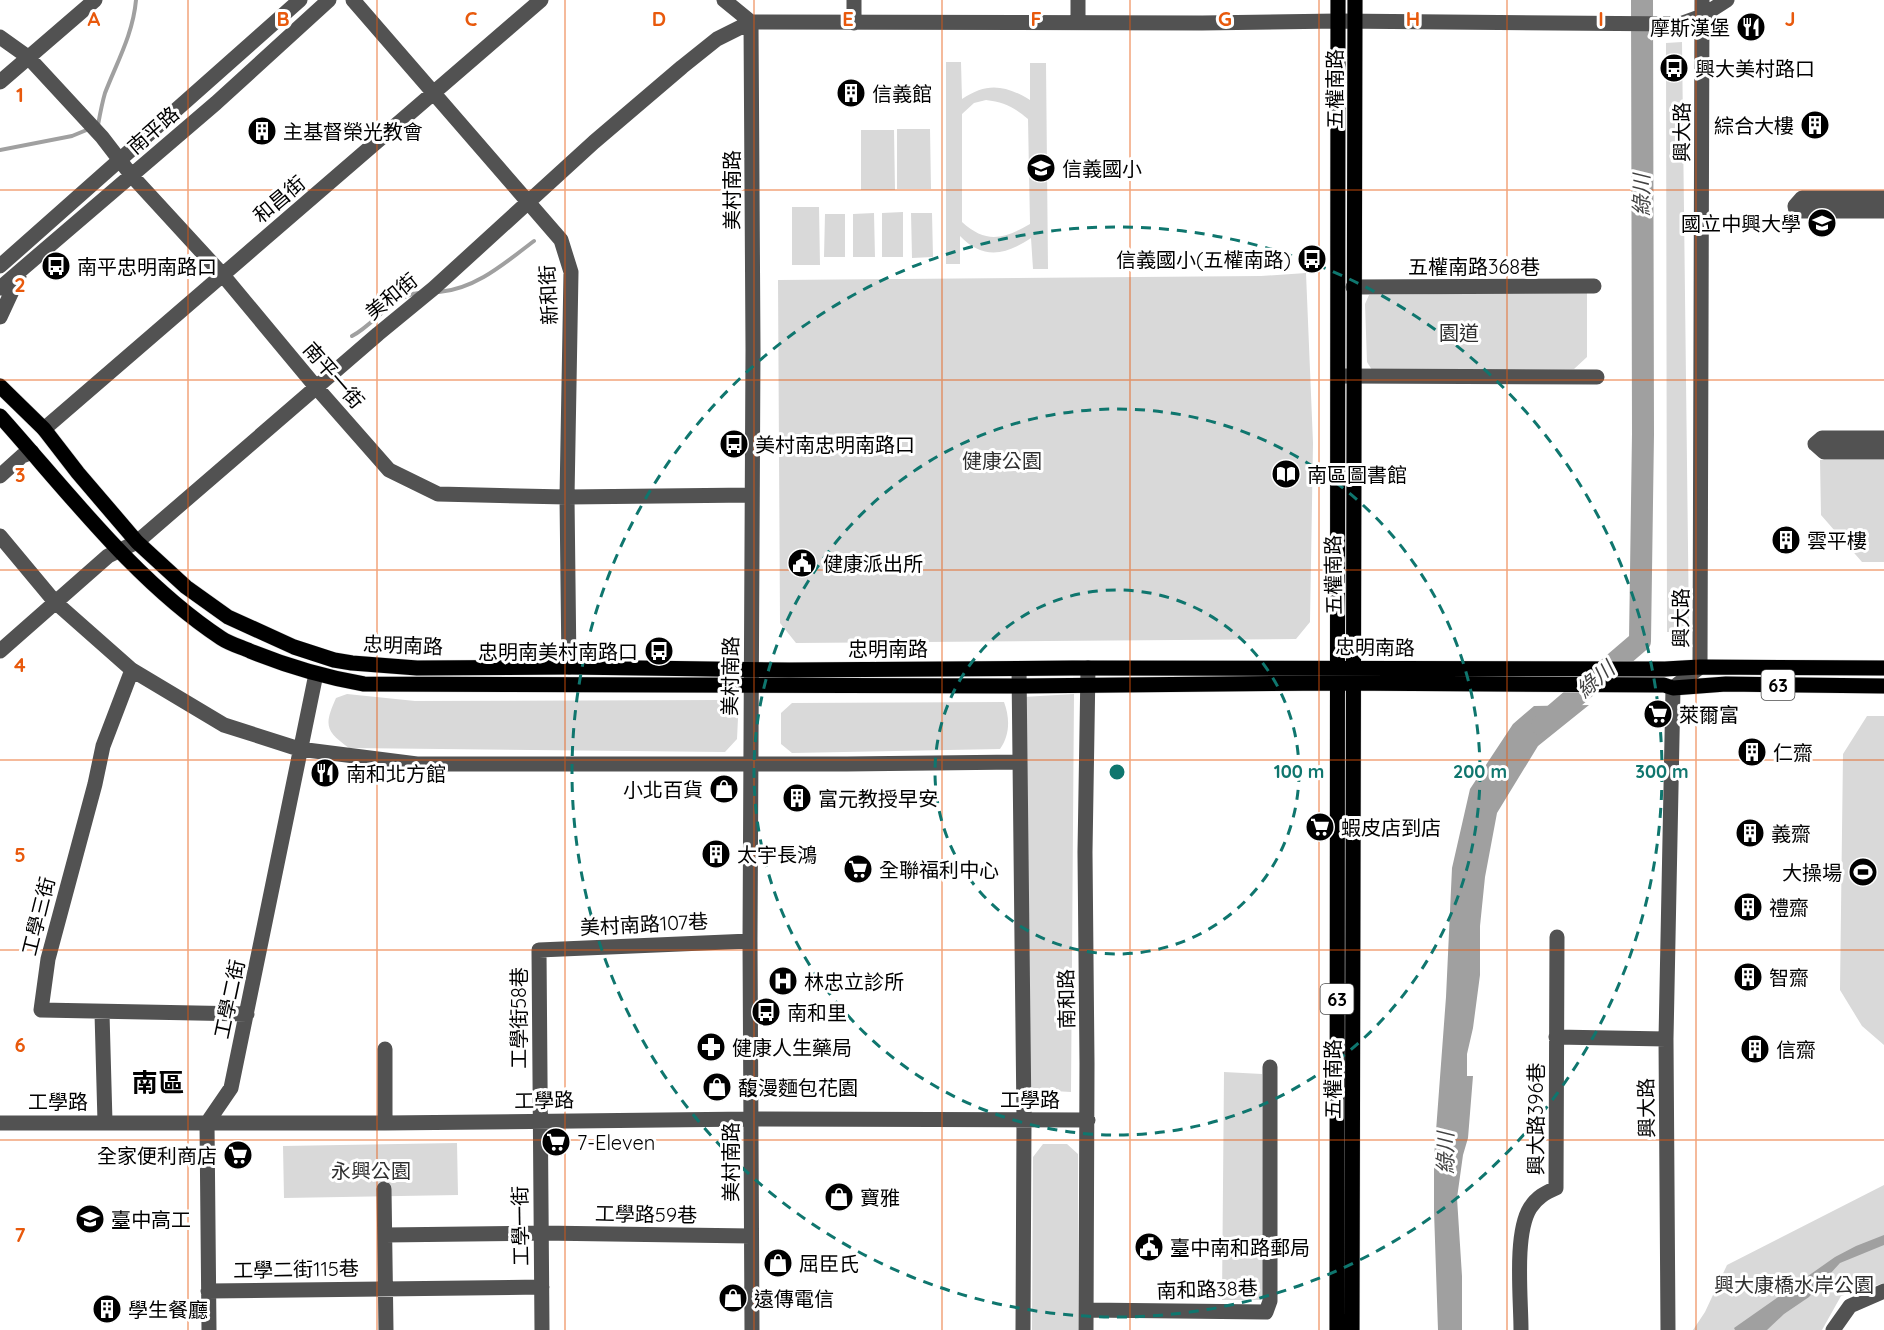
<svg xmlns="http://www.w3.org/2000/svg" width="1884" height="1330" viewBox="0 0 1884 1330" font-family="Quicksand,'Noto Sans TC',sans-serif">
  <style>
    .green { fill: #d9d9d9; fill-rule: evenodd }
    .water { fill: #a0a0a0 }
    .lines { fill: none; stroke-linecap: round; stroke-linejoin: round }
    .stream { stroke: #a0a0a0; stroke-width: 4 }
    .river { stroke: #a0a0a0; stroke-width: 22 }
    .major-casing { stroke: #dbdbdb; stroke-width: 16 }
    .minor { stroke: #525252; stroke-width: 15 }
    .major { stroke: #000; stroke-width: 15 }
    .grid { fill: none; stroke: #e8590c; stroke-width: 1.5; stroke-opacity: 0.55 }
    .ring { fill: none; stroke: #0f766e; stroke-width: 3; stroke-dasharray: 10 8 }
    .labels { text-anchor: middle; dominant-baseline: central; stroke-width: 6; stroke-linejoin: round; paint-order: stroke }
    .shield { fill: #fff; stroke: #4c4c4c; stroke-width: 1.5 }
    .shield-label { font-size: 18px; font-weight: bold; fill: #000 }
    .poi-label { font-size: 20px; fill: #000; stroke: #fff; text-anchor: start }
    .street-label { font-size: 20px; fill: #000; stroke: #fff }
    .park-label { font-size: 20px; fill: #303030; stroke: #fff }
    .water-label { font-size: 21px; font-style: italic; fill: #414141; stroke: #fff }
    .district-label { font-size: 26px; font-weight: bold; fill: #000; stroke: #fff }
    .grid-label { font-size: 20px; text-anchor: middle; font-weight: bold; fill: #e8590c; stroke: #fff; stroke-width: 6; stroke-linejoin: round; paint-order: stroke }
    .centre { fill: #0f766e; stroke: #fff; stroke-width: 3 }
    .ring-label { font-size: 18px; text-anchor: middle; font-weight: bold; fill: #0f766e; stroke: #fff; stroke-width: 6; stroke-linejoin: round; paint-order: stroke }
  </style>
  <rect width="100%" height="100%" fill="#fff"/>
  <path class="green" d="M1682 42 1689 632H1667L1666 43Z
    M946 62H961L962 99C987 82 1005 85 1030 100V63H1046L1048 269H1033L1031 238C1006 255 983 260 960 236V264H946ZM986 100C1004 102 1014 107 1028 119L1030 224C1004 239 986 244 962 222V114L974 103Z
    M897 129H930L931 189H897Z
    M861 130H894L895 190H861Z
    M792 207H819L820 265H792Z
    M903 212V257H882V213Z
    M874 213 875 257H853V214Z
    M911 213H932L933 257 912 258Z
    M825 214H845V257H824Z
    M1306 273 1313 443 1310 622 1296 639 796 643 780 623 778 280 1261 276Z
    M1587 292V357L1574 369 1372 370 1367 362 1365 304 1369 295Z
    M1820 460H1884V562H1862L1821 515Z
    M347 694 415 701 722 700 738 718 737 739 725 752 349 748C325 731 324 725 336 698Z
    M1074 694 1071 1092 1019 1089 1023 697Z
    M1004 702C1010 718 1010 735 1000 749L792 753 781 744V713L792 703Z
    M1867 716H1884V1045L1862 1026 1840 990 1843 754Z
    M1224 1072 1262 1074 1263 1300H1222Z
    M457 1143 458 1195 284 1198 283 1146Z
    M1043 1144H1067L1078 1154V1330H1032L1033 1157Z
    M1884 1185V1283L1841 1296 1822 1330H1693L1705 1312 1727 1265Z"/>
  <path class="water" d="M1589 705 1538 746 1497 813 1485 877 1480 926V975L1473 1028 1467 1054V1076H1473L1468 1138 1463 1155 1457 1198 1462 1276V1330H1438L1434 1211V1158L1446 997 1452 868 1470 789 1513 724 1534 706Z
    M1884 1235V1245L1840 1263 1809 1297 1784 1314 1767 1330H1735L1734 1328 1835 1257 1856 1246Z"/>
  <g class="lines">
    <path class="stream" d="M98 125C100 114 102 103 105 93 117 62 133 34 136 0
      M0 150 72 136 89 129
      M439 292C476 289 506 262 534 241
      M352 336C375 324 392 295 419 293"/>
    <path class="river" d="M1542 725 1640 641 1643 434 1642 0"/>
    <g class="major-casing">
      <path id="major" d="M0 386 44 429 78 473 137 542 186 587 228 617 294 647 334 660 352 663 417 668 569 667 789 670 1072 668 1665 669 1700 667 1884 668
        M0 416C68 492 136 582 221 638 230 644 241 647 250 651 287 666 324 677 364 684L1019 686 1336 683 1664 685 1673 688 1726 684 1884 686
        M1337 1330 1338 0
        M1352 1330 1355 0"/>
    </g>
    <path class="minor" d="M353 0 561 240 571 272 567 497 569 667
      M724 0 751 22 1202 23 1338 21 1680 24 1702 16 1727 0
      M751 22 753 349 750 941 752 1330
      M1078 22V0
      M854 23V0
      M0 37 28 57 102 137 132 176 222 274 316 387 389 470 438 494 567 497 752 495
      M0 82 95 0
      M1884 198H1802L1795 206 1796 211H1884
      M0 266 300 0
      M1353 287 1594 286
      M0 288 216 103 329 0
      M0 317 19 276
      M1342 376 1597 377
      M44 429 541 0
      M1884 438H1822L1815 444 1824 452H1884
      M0 476 22 456 32 452
      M0 536 55 602 132 670 224 725 299 749 417 764H847L1020 762
      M0 651 108 556 137 542 378 334 434 288 594 142 682 67 717 39 751 22
      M1019 669 1024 1120 1023 1330
      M132 670 103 746 95 784 48 959 41 1010 247 1014
      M102 1013 105 1122
      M1556 1037 1666 1039
      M385 1049V1123
      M0 1123H385L751 1119 1088 1120
      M384 1189 386 1330
      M385 1235 541 1233 751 1236
      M208 1291 542 1287
      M1087 1310 1266 1312 1270 1301V1067
      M209 1330 207 1123 231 1088 316 674
      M542 1330 539 950 750 941
      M1086 1330 1087 1063 1085 852 1088 668
      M1521 1330C1521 1299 1514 1234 1530 1208 1537 1197 1545 1193 1556 1188L1557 937
      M1668 1330 1666 1039 1673 688 1700 667 1702 0
      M1833 1330 1850 1306 1884 1291"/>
    <use href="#major" class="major"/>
  </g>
  <path class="grid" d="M188 0V1330M377 0V1330M565 0V1330M754 0V1330M942 0V1330M1130 0V1330M1319 0V1330M1507 0V1330M1696 0V1330M0 190H1884M0 380H1884M0 570H1884M0 760H1884M0 950H1884M0 1140H1884"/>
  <g class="ring">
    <circle cx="1117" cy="772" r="182"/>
    <circle cx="1117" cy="772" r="363"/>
    <circle cx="1117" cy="772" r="545"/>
  </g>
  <defs>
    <g id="restaurant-disc" transform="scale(1.5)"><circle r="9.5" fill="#000" stroke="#fff"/><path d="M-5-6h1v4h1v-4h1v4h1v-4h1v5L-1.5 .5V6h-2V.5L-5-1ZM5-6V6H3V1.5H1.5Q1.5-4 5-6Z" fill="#fff"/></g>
    <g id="bus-disc" transform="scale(1.5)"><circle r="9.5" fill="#000" stroke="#fff"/><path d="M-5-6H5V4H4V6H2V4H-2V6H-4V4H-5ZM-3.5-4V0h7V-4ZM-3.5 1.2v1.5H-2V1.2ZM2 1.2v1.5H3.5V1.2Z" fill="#fff"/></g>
    <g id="building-disc" transform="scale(1.5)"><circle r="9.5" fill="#000" stroke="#fff"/><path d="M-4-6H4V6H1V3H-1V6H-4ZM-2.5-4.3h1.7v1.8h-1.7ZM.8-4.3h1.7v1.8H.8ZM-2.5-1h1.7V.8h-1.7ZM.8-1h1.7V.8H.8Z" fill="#fff"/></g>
    <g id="school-disc" transform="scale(1.5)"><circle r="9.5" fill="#000" stroke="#fff"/><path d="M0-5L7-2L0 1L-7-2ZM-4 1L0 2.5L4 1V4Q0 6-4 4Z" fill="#fff"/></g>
    <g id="university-disc" transform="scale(1.5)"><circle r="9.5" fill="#000" stroke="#fff"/><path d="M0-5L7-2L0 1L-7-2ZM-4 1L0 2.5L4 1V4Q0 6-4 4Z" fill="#fff"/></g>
    <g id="library-disc" transform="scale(1.5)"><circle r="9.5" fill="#000" stroke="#fff"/><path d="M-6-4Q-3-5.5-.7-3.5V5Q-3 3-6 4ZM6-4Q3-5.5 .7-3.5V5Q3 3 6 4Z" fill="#fff"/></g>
    <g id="civic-disc" transform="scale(1.5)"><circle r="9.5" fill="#000" stroke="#fff"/><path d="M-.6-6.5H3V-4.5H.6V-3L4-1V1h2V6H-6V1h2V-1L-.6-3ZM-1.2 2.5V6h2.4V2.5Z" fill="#fff"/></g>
    <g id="supermarket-disc" transform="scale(1.5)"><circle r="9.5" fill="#000" stroke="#fff"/><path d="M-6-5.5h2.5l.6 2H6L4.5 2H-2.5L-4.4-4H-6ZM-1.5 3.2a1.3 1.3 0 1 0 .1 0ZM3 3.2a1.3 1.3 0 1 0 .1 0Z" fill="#fff"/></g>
    <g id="shop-disc" transform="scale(1.5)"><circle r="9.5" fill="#000" stroke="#fff"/><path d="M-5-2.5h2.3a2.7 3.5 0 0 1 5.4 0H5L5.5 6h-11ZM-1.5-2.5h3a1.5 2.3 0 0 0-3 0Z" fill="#fff"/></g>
    <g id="stadium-disc" transform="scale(1.5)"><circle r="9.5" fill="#000" stroke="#fff"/><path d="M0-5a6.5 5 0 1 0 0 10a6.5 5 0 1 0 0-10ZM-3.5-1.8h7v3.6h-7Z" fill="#fff"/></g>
    <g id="hospital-disc" transform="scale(1.5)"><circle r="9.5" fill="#000" stroke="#fff"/><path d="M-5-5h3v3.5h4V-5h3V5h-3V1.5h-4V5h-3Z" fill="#fff"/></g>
    <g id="pharmacy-disc" transform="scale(1.5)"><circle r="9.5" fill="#000" stroke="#fff"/><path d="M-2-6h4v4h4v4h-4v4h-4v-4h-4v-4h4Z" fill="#fff"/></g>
  </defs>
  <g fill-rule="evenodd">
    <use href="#restaurant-disc" x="1751" y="27"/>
    <use href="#bus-disc" x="1674" y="68"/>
    <use href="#building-disc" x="851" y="93"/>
    <use href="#building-disc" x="1815" y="125"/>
    <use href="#building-disc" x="262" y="131"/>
    <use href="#school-disc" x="1041" y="168"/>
    <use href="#university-disc" x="1822" y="223"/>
    <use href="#bus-disc" x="1312" y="259"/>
    <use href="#bus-disc" x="56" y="266"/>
    <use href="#bus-disc" x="734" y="444"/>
    <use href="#library-disc" x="1286" y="474"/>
    <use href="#building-disc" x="1786" y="540"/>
    <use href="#civic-disc" x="802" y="563"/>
    <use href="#bus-disc" x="659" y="651"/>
    <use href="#supermarket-disc" x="1658" y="714"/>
    <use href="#building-disc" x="1752" y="752"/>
    <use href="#restaurant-disc" x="325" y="773"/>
    <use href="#shop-disc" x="724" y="789"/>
    <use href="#building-disc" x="797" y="798"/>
    <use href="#supermarket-disc" x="1320" y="827"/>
    <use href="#building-disc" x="1750" y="833"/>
    <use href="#building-disc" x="716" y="854"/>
    <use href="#supermarket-disc" x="858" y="869"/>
    <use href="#stadium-disc" x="1863" y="872"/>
    <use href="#building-disc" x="1748" y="907"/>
    <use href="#building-disc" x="1748" y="977"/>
    <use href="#hospital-disc" x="783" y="981"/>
    <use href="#bus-disc" x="766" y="1012"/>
    <use href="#pharmacy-disc" x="711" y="1047"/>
    <use href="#building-disc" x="1755" y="1049"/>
    <use href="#shop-disc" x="717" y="1087"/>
    <use href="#supermarket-disc" x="556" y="1142"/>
    <use href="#supermarket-disc" x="238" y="1155"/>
    <use href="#shop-disc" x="839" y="1197"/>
    <use href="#school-disc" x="90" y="1219"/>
    <use href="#civic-disc" x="1149" y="1247"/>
    <use href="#shop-disc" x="778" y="1263"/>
    <use href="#shop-disc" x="733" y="1298"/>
    <use href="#building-disc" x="107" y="1309"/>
  </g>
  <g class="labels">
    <g class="shield">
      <rect x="1761.5" y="670" width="33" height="30" rx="4.5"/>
      <rect x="1320.5" y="984" width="33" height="30" rx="4.5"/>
    </g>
    <g class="shield-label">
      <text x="1778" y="685">63</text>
      <text x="1337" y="999">63</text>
    </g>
    <g class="poi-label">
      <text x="1730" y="27" text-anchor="end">摩斯漢堡</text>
      <text x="1695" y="68">興大美村路口</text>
      <text x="872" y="93">信義館</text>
      <text x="1794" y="125" text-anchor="end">綜合大樓</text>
      <text x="283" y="131">主基督榮光教會</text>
      <text x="1062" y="168">信義國小</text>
      <text x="1801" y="223" text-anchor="end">國立中興大學</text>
      <text x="1291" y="259" text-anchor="end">信義國小(五權南路)</text>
      <text x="77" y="266">南平忠明南路口</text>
      <text x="755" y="444">美村南忠明南路口</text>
      <text x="1307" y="474">南區圖書館</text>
      <text x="1807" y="540">雲平樓</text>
      <text x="823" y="563">健康派出所</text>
      <text x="638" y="651" text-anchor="end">忠明南美村南路口</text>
      <text x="1679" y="714">萊爾富</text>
      <text x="1773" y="752">仁齋</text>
      <text x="346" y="773">南和北方館</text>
      <text x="703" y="789" text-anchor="end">小北百貨</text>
      <text x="818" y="798">富元教授早安</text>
      <text x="1341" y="827">蝦皮店到店</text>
      <text x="1771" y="833">義齋</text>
      <text x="737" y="854">太宇長鴻</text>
      <text x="879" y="869">全聯福利中心</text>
      <text x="1842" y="872" text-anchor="end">大操場</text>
      <text x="1769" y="907">禮齋</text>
      <text x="1769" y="977">智齋</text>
      <text x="804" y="981">林忠立診所</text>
      <text x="787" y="1012">南和里</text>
      <text x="732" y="1047">健康人生藥局</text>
      <text x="1776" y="1049">信齋</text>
      <text x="738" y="1087">馥漫麵包花園</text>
      <text x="577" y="1142">7-Eleven</text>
      <text x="217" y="1155" text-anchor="end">全家便利商店</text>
      <text x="860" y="1197">寶雅</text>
      <text x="111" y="1219">臺中高工</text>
      <text x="1170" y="1247">臺中南和路郵局</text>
      <text x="799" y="1263">屈臣氏</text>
      <text x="754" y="1298">遠傳電信</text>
      <text x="128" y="1309">學生餐廳</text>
    </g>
    <g class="street-label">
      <text transform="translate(1334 89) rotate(-90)">五權南路</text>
      <text transform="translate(153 130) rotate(-41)">南平路</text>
      <text transform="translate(1681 132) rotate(-90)">興大路</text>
      <text transform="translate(731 190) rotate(-90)">美村南路</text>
      <text transform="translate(279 199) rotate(-40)">和昌街</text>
      <text x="1474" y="266">五權南路368巷</text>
      <text transform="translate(548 295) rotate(-93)">新和街</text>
      <text transform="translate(391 296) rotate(-39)">美和街</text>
      <text transform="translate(334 375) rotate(49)">南平一街</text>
      <text transform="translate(1333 575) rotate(-91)">五權南路</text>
      <text transform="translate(1680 618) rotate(-90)">興大路</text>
      <text transform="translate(403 645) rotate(2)">忠明南路</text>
      <text transform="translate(1375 647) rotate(1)">忠明南路</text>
      <text x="888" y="648">忠明南路</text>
      <text transform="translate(730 676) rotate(-89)">美村南路</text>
      <text transform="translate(38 916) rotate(-76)">工學三街</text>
      <text transform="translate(644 924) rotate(-3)">美村南路107巷</text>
      <text transform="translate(229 999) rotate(-78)">工學二街</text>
      <text transform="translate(1066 999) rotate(-91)">南和路</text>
      <text transform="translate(518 1018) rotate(-90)">工學街58巷</text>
      <text transform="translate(1332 1079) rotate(-90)">五權南路</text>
      <text x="1030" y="1099">工學路</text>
      <text transform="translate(544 1100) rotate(-1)">工學路</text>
      <text x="58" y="1101">工學路</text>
      <text transform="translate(1646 1108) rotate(-91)">興大路</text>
      <text transform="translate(1535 1119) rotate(-90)">興大路396巷</text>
      <text transform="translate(730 1162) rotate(-90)">美村南路</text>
      <text transform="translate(646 1214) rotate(1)">工學路59巷</text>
      <text transform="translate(520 1226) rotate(-91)">工學一街</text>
      <text transform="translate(296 1269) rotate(-1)">工學二街115巷</text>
      <text transform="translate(1207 1289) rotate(-2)">南和路38巷</text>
    </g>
    <g class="park-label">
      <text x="1459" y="332">園道</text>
      <text x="1002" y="460">健康公園</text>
      <text x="371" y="1170">永興公園</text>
      <text x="1794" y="1284">興大康橋水岸公園</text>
    </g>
    <g class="water-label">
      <text transform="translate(1641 195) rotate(-90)">綠川</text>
      <text transform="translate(1595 679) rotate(-41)">綠川</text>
      <text transform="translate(1445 1153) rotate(-90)">綠川</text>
    </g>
    <g class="district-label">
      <text x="158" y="1082">南區</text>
    </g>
  </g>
  <g class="grid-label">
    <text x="94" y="26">A</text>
    <text x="283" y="26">B</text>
    <text x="471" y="26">C</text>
    <text x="659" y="26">D</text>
    <text x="848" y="26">E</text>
    <text x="1036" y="26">F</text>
    <text x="1225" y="26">G</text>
    <text x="1413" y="26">H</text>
    <text x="1601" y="26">I</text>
    <text x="1790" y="26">J</text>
    <text x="20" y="102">1</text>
    <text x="20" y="292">2</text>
    <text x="20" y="482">3</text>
    <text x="20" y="672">4</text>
    <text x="20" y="862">5</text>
    <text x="20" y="1052">6</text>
    <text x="20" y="1242">7</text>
  </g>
  <circle cx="1117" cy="772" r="9" class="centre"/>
  <g class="ring-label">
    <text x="1299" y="778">100 m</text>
    <text x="1480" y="778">200 m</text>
    <text x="1662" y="778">300 m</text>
  </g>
</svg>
